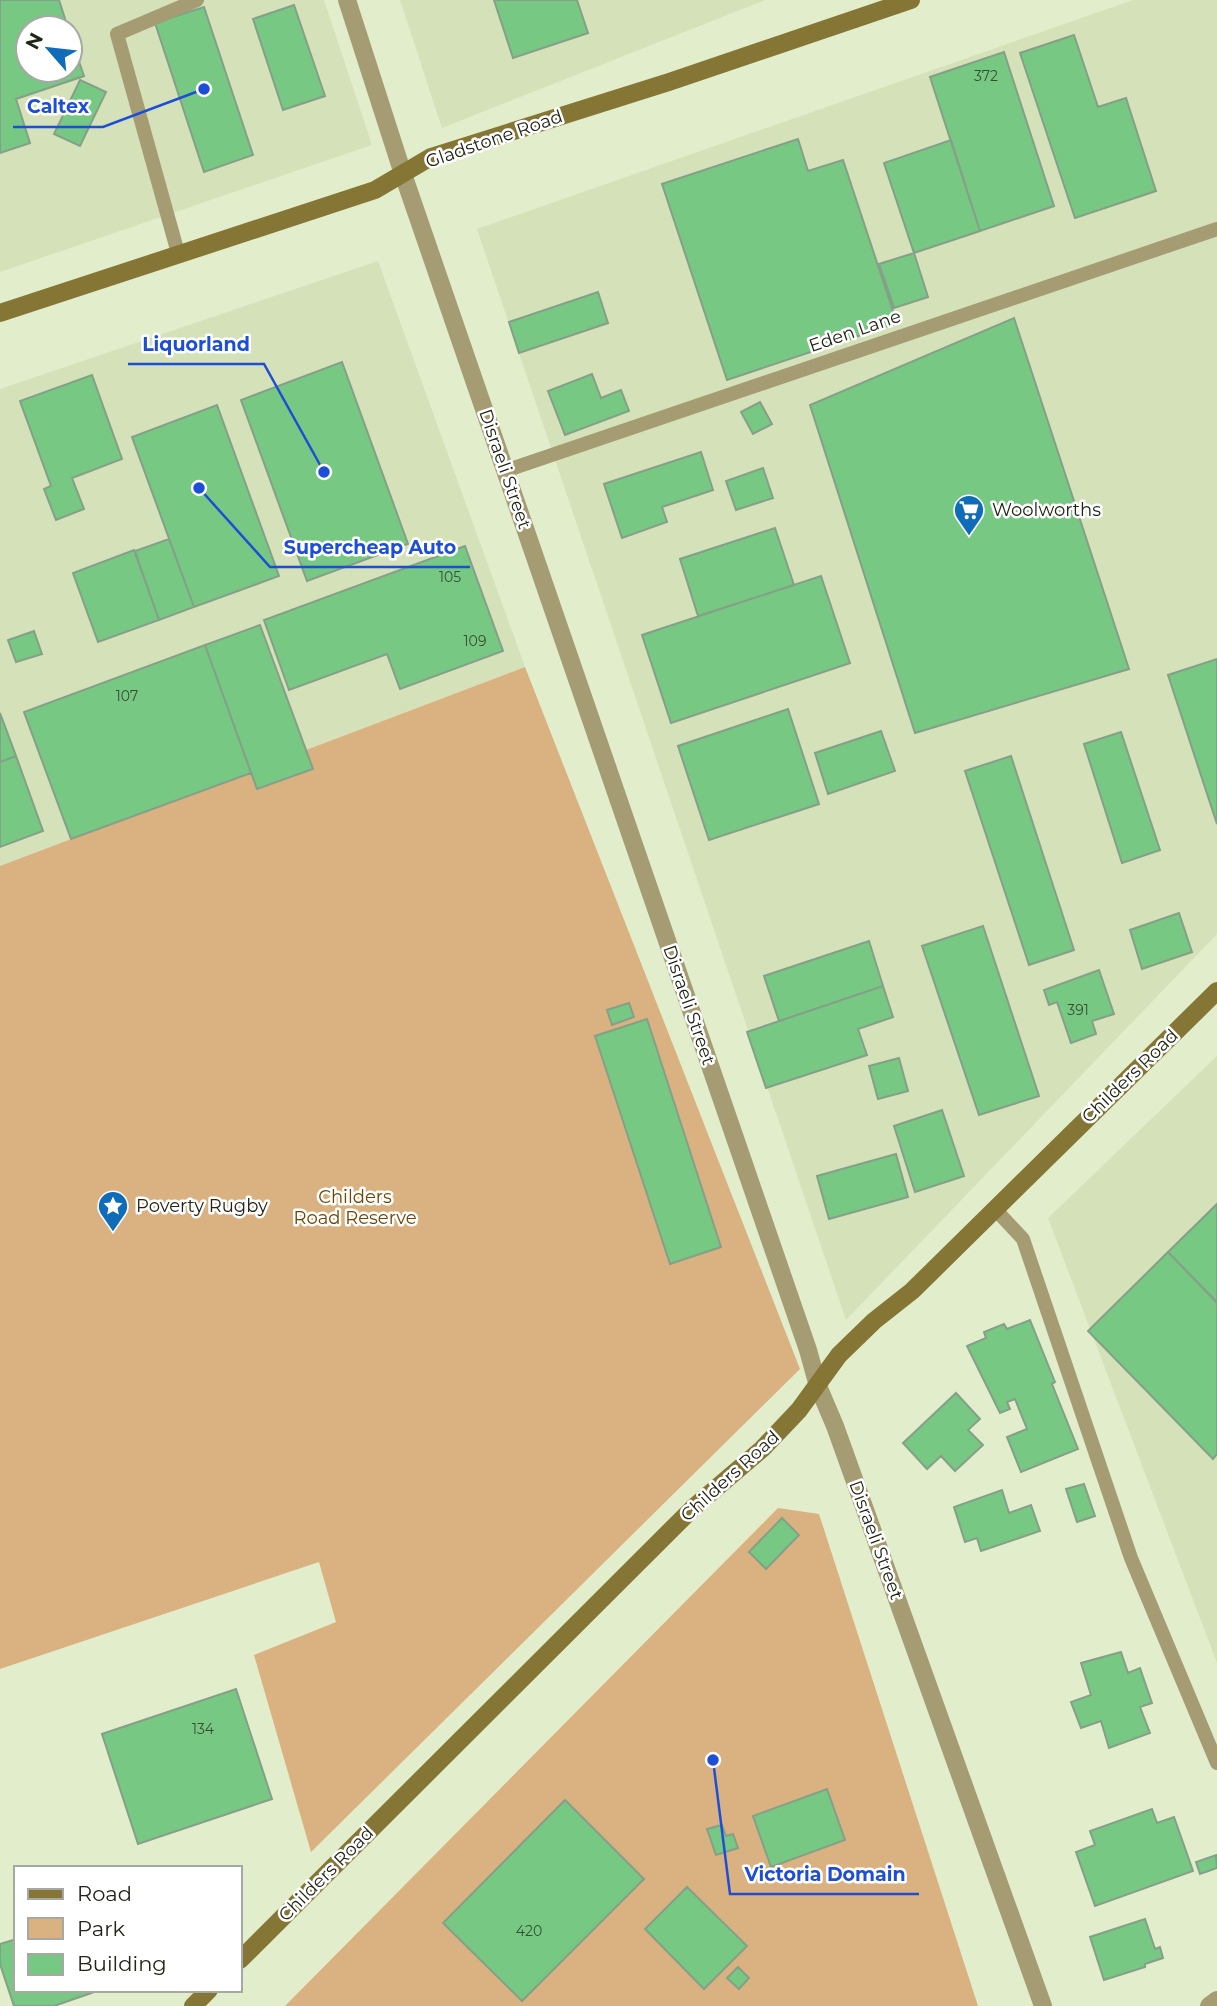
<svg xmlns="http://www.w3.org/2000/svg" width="1217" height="2006" viewBox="0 0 1217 2006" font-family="Montserrat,sans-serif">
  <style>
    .built { fill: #d4e1b9; fill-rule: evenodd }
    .green { fill: #dab180 }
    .building { fill: #77c883; stroke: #85a088; stroke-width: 2 }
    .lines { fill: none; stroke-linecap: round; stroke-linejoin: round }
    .lane { stroke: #a59c73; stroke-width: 14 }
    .street { stroke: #a59c73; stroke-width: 18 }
    .secondary { stroke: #857636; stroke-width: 18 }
    .labels { text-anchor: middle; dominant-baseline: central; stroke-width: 5; stroke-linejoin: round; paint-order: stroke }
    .number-label { font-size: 14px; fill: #364e33 }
    .street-label { font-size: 18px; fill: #212518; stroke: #fff }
    .poi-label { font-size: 18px; fill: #212518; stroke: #fff; text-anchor: start }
    .park-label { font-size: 18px; fill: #704500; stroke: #fff }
    .leader { fill: none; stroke: #1d4ed8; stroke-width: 2.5 }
    .callout-dot { fill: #1d4ed8; stroke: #fff; stroke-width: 2.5 }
    .callout-label { font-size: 19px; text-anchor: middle; font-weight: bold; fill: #1d4ed8; stroke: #fff; stroke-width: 5; stroke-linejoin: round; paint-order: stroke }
  </style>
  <rect width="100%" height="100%" fill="#e2eecb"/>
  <path class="built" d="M0 0H324L372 145 0 272ZM28 28H70V70H28Z
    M400 0H765L442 128Z
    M1133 0H1217V934L846 1320 477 229Z
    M378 261 525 667 0 866V389Z
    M1217 1056V1663L1048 1218Z"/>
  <path class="green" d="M525 667 800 1369 311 1852 254 1655 336 1622 319 1562 0 1669V866Z
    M778 1508 819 1514 978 2006H285Z"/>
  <path class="building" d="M0 0H59L68 28H28V70H70V35L84 76 16 99 30 143 0 153Z
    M494 0H577L588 33 513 58Z
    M294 5 325 96 283 110 253 19Z
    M204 7 253 155 204 172 155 23Z
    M1074 35 1098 107 1126 98 1156 191 1075 218 1020 53Z
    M1004 52 1054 206 980 231 930 77Z
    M80 80 106 92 80 146 54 134Z
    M798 139 808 171 843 160 897 323 727 380 662 184Z
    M951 140 980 231 914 253 884 163Z
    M914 253 928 297 894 308 879 264Z
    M598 292 608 323 519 353 509 322Z
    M1014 318 1129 669 915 733 810 405Z
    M342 362 408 544 307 581 241 400Z
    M592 374 601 398 621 390 629 411 565 435 548 391Z
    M92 375 122 459 72 478 84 509 56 520 44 489 51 486 20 401Z
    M760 402 772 424 753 434 741 412Z
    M217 405 279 576 194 607 132 437Z
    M701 452 713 490 662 507 667 522 622 538 604 484Z
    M763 468 773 498 736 510 726 481Z
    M775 528 794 585 698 616 680 559Z
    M169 539 194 607 159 620 135 551Z
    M465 546 503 651 400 689 387 654 289 690 264 620Z
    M134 550 159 620 98 642 73 573Z
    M821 576 850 663 671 723 642 635Z
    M260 625 313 769 257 789 205 645Z
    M34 631 42 654 16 662 8 640Z
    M205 645 251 773 71 839 24 712Z
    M1217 659V824L1168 675Z
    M788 709 819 804 709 840 678 746Z
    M0 713 16 756 0 762Z
    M881 731 895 771 828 794 815 753Z
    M1121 732 1160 850 1122 863 1084 744Z
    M16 756 43 831 0 847V762Z
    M1011 756 1074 950 1029 965 965 771Z
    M1179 913 1192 952 1142 969 1130 930Z
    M983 926 1039 1096 979 1115 922 946Z
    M869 941 883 986 779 1021 764 976Z
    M1099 970 1114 1014 1092 1021 1096 1034 1071 1043 1057 1002 1049 1005 1044 990Z
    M883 986 893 1017 858 1029 867 1055 766 1088 747 1032Z
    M629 1003 634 1017 612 1025 607 1010Z
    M647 1019 721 1247 670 1264 595 1036Z
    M899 1058 908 1091 878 1099 869 1066Z
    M942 1110 964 1176 915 1192 894 1126Z
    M896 1154 908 1197 829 1219 817 1176Z
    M1217 1204V1303L1168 1252Z
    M1168 1252 1217 1302V1454L1213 1459 1088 1331Z
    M1030 1320 1055 1382 1052 1384 1078 1449 1021 1472 1007 1437 1027 1429 1015 1399 1007 1402 1010 1409 1000 1413 967 1346 986 1338 984 1332 1004 1324 1007 1329Z
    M956 1393 980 1419 968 1430 983 1445 955 1471 941 1456 927 1469 903 1443Z
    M1084 1484 1095 1516 1077 1522 1066 1489Z
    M1002 1490 1009 1513 1031 1505 1040 1531 981 1551 977 1538 965 1542 954 1507Z
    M782 1518 799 1535 766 1569 749 1552Z
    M1121 1652 1128 1673 1140 1668 1152 1703 1140 1707 1150 1733 1109 1748 1101 1721 1081 1728 1071 1702 1091 1695 1081 1663Z
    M236 1689 272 1799 138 1844 102 1734Z
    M827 1789 845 1840 771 1867 753 1816Z
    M565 1800 644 1879 522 2001 443 1923Z
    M1152 1809 1157 1823 1174 1817 1193 1871 1095 1906 1076 1852 1095 1845 1090 1831Z
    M722 1825 726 1836 733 1834 738 1848 716 1855 707 1829Z
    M1216 1855 1217 1868 1200 1874 1196 1862Z
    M687 1887 747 1946 704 1989 645 1929Z
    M1145 1919 1155 1949 1160 1947 1163 1958 1145 1964V1967L1104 1980 1090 1937Z
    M16 1939V1990H100L54 2006H14L0 1964V1944Z
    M738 1967 749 1978 739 1989 727 1978Z"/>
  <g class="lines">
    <path class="lane" d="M178 253 117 34 197 0
      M505 471 1217 229
      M995 1209 1023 1239 1131 1558 1217 1763"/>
    <path class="street" d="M347 0 403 174 808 1350 818 1386 835 1426 1043 2006
      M1209 2006 1217 2000"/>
    <path class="secondary" d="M0 313 375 190 431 157 669 82 911 0
      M240 1960 694 1507 762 1449 799 1410 839 1355 874 1321 912 1291 1217 991
      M193 2006 209 1990"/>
  </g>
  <defs>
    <g id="supermarket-pin" transform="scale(1.575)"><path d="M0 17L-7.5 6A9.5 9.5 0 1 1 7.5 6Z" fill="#0f6cb9" stroke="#fff"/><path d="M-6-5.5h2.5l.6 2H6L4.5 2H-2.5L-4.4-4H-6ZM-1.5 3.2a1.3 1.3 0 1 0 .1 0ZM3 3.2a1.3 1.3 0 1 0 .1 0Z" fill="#fff"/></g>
    <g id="sight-pin" transform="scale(1.575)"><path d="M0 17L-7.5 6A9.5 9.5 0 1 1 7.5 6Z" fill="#0f6cb9" stroke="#fff"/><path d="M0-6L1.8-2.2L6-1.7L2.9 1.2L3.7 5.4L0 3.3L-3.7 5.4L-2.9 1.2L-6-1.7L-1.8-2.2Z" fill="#fff"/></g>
  </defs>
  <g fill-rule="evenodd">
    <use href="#supermarket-pin" x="969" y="510"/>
    <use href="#sight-pin" x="113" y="1206"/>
  </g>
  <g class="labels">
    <g class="number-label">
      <text x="986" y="76">372</text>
      <text x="450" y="577">105</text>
      <text x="475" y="641">109</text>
      <text x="127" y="696">107</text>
      <text x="1078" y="1010">391</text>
      <text x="203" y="1729">134</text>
      <text x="529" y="1931">420</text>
    </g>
    <g class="street-label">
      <text transform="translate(494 139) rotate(-19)">Gladstone Road</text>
      <text transform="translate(855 331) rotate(-19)">Eden Lane</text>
      <text transform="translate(505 469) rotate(71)">Disraeli Street</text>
      <text transform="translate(689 1005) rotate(71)">Disraeli Street</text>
      <text transform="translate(1130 1076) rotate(-44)">Childers Road</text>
      <text transform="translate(730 1476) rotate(-42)">Childers Road</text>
      <text transform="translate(876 1540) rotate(70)">Disraeli Street</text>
      <text transform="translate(326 1874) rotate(-45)">Childers Road</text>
    </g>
    <g class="poi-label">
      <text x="992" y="510">Woolworths</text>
      <text x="136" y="1206">Poverty Rugby</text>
    </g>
    <g class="park-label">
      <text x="355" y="1197">Childers<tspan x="355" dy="21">Road Reserve</tspan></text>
    </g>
  </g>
  <path class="leader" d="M204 89L103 127H13M324 472L264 364H128M199 488L270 567H470M713 1760L730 1894H919"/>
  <g class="callout-dot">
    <circle cx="204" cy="89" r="7"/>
    <circle cx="324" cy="472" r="7"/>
    <circle cx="199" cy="488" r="7"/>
    <circle cx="713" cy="1760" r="7"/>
  </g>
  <g class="callout-label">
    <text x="58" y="113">Caltex</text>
    <text x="196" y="351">Liquorland</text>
    <text x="370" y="554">Supercheap Auto</text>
    <text x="825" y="1881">Victoria Domain</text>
  </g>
  <rect x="14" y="1866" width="228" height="126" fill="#ffffff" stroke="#a6a8a3" stroke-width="2"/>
  <rect x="28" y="1889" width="35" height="10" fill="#857636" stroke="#a6a8a3" stroke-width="2"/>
  <text x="77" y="1901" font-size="21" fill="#212518">Road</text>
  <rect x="28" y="1918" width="35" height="21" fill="#dab180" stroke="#a6a8a3" stroke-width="2"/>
  <text x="77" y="1936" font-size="21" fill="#212518">Park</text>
  <rect x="28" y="1954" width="35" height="21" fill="#77c883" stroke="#a6a8a3" stroke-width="2"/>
  <text x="77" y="1971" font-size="21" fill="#212518">Building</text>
  <g transform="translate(49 49) rotate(298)"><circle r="33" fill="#ffffff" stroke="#a6a8a3" stroke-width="2"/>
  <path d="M0-5L12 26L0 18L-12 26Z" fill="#0f6cb9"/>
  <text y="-10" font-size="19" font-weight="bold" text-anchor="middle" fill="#212518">N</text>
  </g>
</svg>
